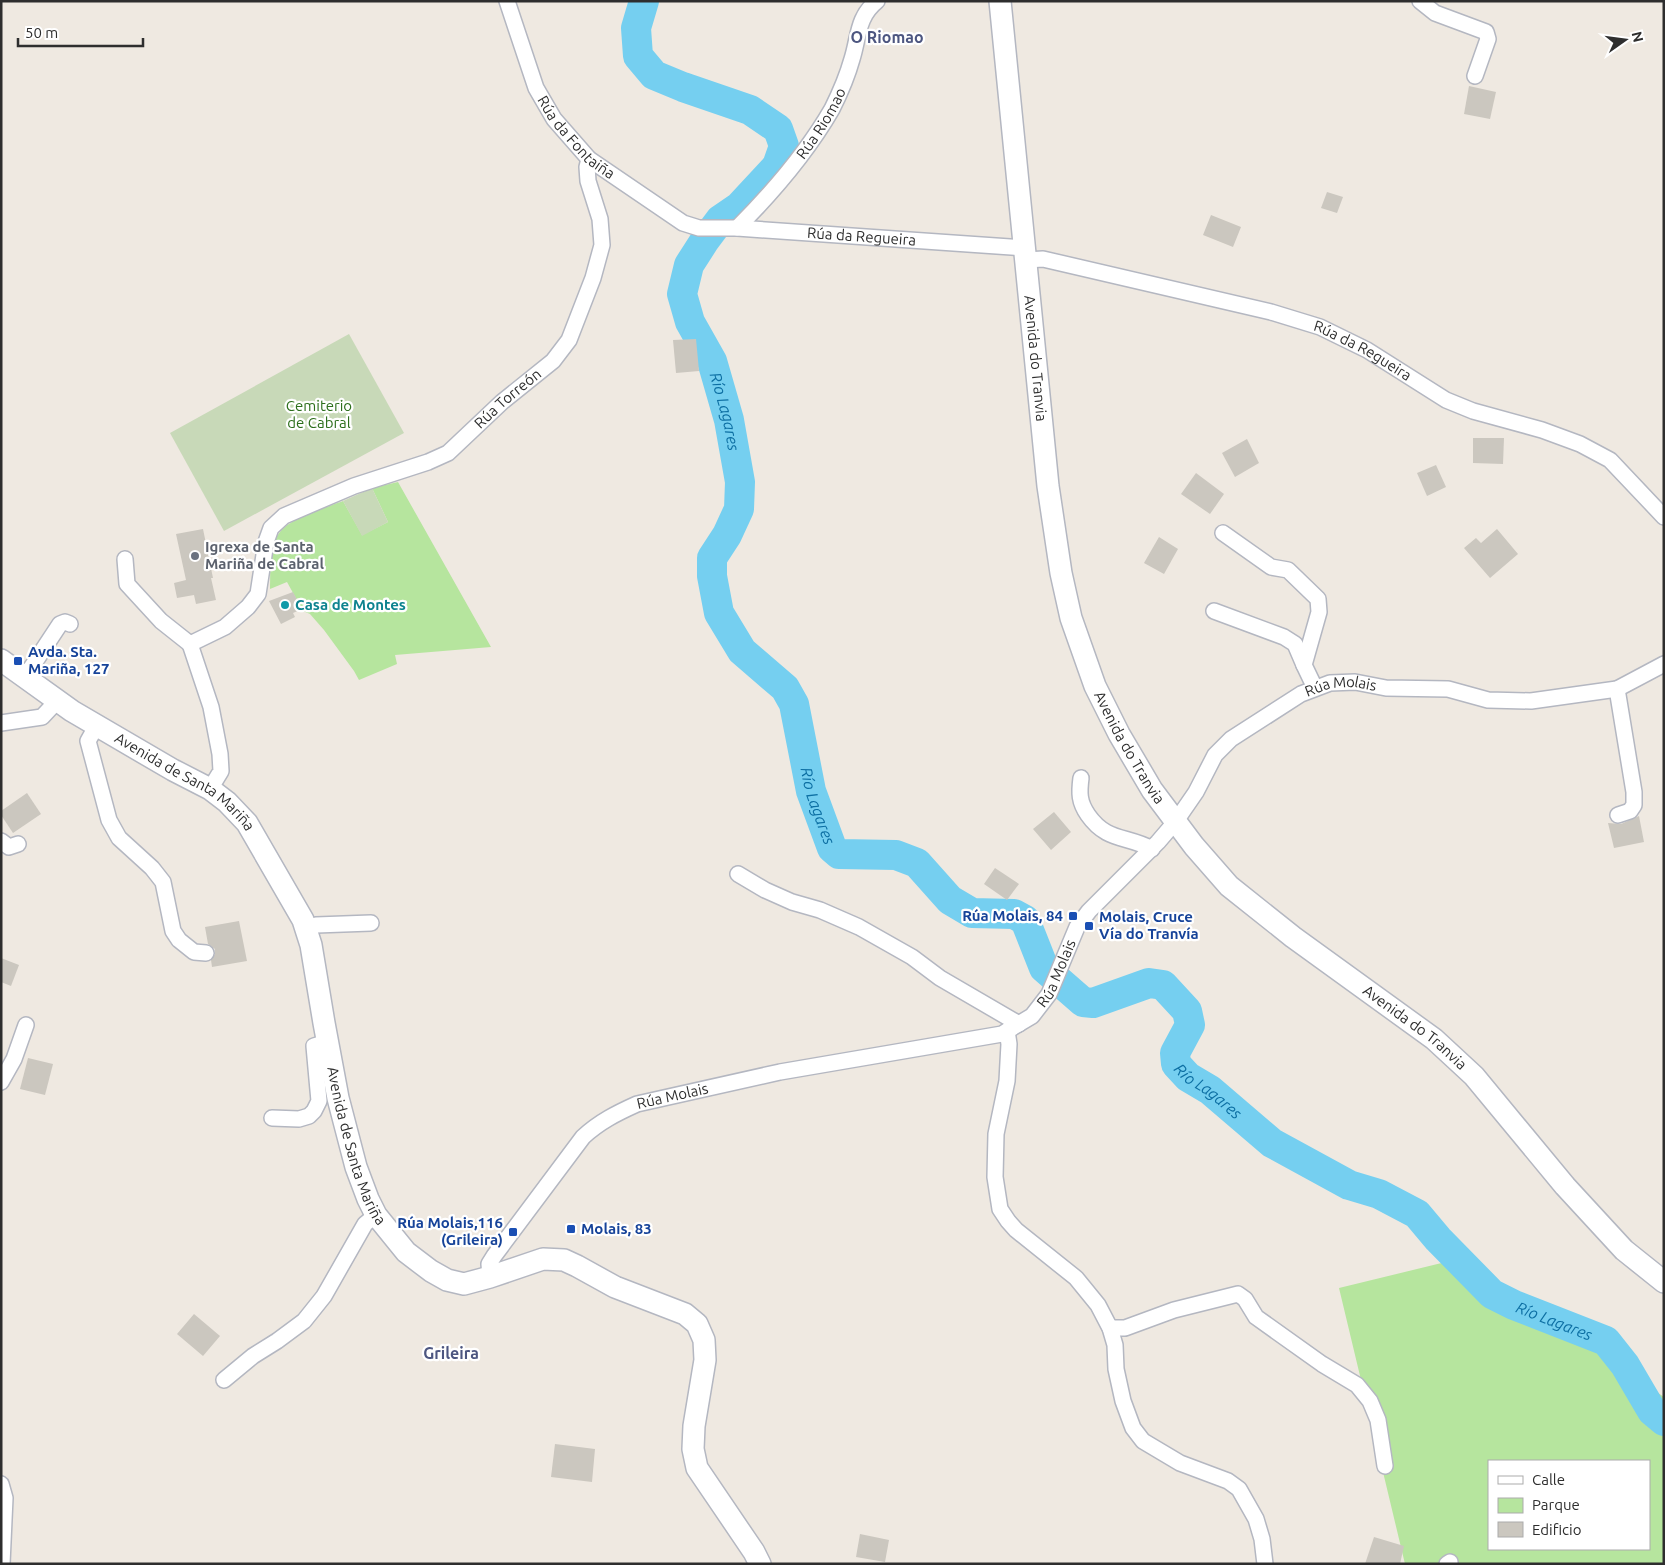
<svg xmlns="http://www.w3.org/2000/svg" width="1665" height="1565" viewBox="0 0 1665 1565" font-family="Ubuntu,sans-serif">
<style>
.green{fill:#b6e59e;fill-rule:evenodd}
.cemetery{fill:#c8d9b8}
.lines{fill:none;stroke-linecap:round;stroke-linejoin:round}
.river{stroke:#75cff0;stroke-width:30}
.building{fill:#cbc7bf}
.street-casing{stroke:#b4b7c1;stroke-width:18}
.secondary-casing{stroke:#b4b7c1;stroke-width:24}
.street{stroke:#fff;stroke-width:15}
.secondary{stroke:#fff;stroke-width:21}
.worship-dot{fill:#6b7280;stroke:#fff;stroke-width:2}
.culture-dot{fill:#0f9aa8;stroke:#fff;stroke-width:2}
.transit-dot{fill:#1a4fb4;stroke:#fff;stroke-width:2}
.labels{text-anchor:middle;stroke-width:4.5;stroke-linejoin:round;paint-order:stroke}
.street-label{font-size:15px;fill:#2e2e2e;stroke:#fff}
.park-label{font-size:15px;fill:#2c6e1b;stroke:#fff}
.worship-label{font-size:15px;font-weight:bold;fill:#5b616d;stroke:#fff;text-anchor:start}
.culture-label{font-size:15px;font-weight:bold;fill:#0d838f;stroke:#fff;text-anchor:start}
.transit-label{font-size:15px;font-weight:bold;fill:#164399;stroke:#fff;text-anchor:start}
.neighbourhood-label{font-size:16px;font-weight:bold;fill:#4d5680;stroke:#fff}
.water-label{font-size:16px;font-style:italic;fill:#0d6fa3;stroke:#fff}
</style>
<rect width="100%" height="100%" fill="#efe9e1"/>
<g class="green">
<path d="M398,482L491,647L395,655L397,664L359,680L354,671L324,630L310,614L303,611L287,582L270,589C271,571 268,546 280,532C289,519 327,507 343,501L362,535L388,522L372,488Z"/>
<path d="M1458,1259L1664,1397V1564H1405L1339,1288ZM1489,1461H1649V1549H1489Z"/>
</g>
<g class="cemetery">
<path d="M349,334L404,433L224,531L170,433Z"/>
<path d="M372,488L388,522L362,536L343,501Z"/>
</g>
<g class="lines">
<path class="river" id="s1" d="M644,1L636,28L638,56L654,75L683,87L750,110L778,129L784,146L777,166L739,207L720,220L705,240L689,265L682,294L690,322L712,361L729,420L740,482L739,509L727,535L712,558V576L719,613L742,651L785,688L794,704L811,791L832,848L839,854L896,855L917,863L950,900L972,913L1014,914L1025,920L1044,968L1083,1002L1093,1003L1149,983L1163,985L1187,1011L1190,1025L1175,1053L1176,1064L1188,1077L1210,1090L1272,1143L1349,1185L1379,1194L1417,1214L1438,1239L1492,1294L1514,1305L1606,1341L1625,1365L1652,1411L1664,1421"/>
</g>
<g class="building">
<path d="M1469,86L1496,92L1490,119L1464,114Z"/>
<path d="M1327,192L1343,197L1337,213L1321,208Z"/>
<path d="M1211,215L1241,227L1233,247L1203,235Z"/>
<path d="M696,339L699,371L676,373L673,340Z"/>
<path d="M1473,438H1504L1503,464L1473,463Z"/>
<path d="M1247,439L1259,463L1235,477L1222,453Z"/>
<path d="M1436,465L1446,487L1427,496L1417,473Z"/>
<path d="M1196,473L1224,494L1210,514L1181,494Z"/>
<path d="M203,529L213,578H211L216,600L196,604L194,595L177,598L174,583L186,580L176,534Z"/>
<path d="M1497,529L1518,554L1490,578L1464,548L1476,538L1481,543Z"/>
<path d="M1159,537L1178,549L1164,574L1144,563Z"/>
<path d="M293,592L302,609L293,613L295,617L281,624L269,601Z"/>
<path d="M27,793L41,814L13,833L1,815V811Z"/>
<path d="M1054,812L1071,832L1051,850L1033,829Z"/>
<path d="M1639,816L1644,842L1614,848L1608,823L1621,824Z"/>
<path d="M995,868L1019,884L1007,900L984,884Z"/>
<path d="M239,921L247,961L212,967L211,960L215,954V949L208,944L205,927Z"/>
<path d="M1,958L19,965L11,986L1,982Z"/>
<path d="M28,1058L53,1064L45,1095L20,1089Z"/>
<path d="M194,1314L220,1336L203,1356L177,1334Z"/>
<path d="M555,1444L595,1449L592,1482L551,1477Z"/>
<path d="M860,1534L889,1540L885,1562L856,1557Z"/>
<path d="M1374,1537L1404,1546L1400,1564H1365Z"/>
</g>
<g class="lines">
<defs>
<g id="street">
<path id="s2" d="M507,1L536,88L554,119L589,159L683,223L699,228H737L1025,248"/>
<path d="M1420,1L1435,13L1486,32L1488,39L1475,76"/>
<path id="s3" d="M737,228C773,192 806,154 832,109C840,93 847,77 852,59C859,37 857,17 877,1"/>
<path id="s4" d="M1026,260L1043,259L1271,312L1320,327L1367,350L1446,400L1473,411L1542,430L1580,444L1610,460L1664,517"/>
<path d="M1223,533L1271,567L1288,570L1318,599L1319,612L1304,665L1315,688"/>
<path d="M125,559L127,584L161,621L190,644"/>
<path d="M1214,611L1284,637L1295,644L1304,665"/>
<path d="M25,677L60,624L65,622L70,624"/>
<path d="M1617,689L1634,792V805L1630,811L1618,815"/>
<path d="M1,723L42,717L58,700"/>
<path d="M97,725L88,741L109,820L119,838L152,868L163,882L173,931L179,940L194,952L206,953"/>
<path d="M1081,778C1079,793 1079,802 1088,815C1107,842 1126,835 1152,849"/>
<path id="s5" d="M210,789L221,771L220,754L211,707L190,644L225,627L248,607L258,594L266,542L271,528L284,516L354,486L428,462L448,453L502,402L553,361L569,340L593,278L602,245L600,219L588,181L587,167L589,159"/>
<path d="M1,841L9,847L18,844"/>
<path d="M738,874L765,890L792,902L820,910L859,927L912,957L940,978L1019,1024"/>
<path d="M306,929L316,925L371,923"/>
<path d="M1007,1031L1009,1044L1007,1081L996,1134L995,1177L1000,1209L1008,1221L1016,1230L1076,1278L1098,1305L1110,1328L1115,1345L1116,1369L1123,1401L1133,1428L1143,1441L1180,1463L1228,1481L1239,1489L1256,1519L1262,1539L1265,1564"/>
<path d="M1,1082L14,1059L26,1025"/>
<path d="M272,1118L299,1119L309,1116L314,1111L319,1101L314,1046L327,1042"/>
<path id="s6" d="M490,1277L489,1264L494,1256L583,1137C599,1122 617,1113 637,1104L780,1072L1002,1034L1032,1016L1049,994L1077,927L1089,911L1158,842L1176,821L1196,792L1215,755L1231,739L1301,694L1330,683L1355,682L1386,688L1448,689L1488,700L1531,701L1617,689L1664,664"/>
<path d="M1110,1328H1125L1174,1310L1238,1294L1245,1299L1256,1317L1322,1364L1357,1385L1370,1401L1378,1420L1385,1466"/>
<path d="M224,1380L253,1356L277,1341L304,1321L324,1296L365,1224L376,1215"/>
<path d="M1,1484L5,1498L2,1564"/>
<path d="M1447,1564L1450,1562"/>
</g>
<g id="secondary">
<path id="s7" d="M1000,1L1048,486L1061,573L1071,618L1095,686L1119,734L1152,790L1194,846L1229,886L1293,937L1434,1039L1474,1076L1565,1186L1624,1250L1664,1282"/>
<path id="s8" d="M1,660L72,711L173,770L210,789L227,802L247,823L303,920L311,945L324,1023L338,1098L356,1167L368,1199L376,1215L406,1252L431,1271L447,1280L464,1284L490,1277L543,1259L564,1260L577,1266L615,1287L685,1314L697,1324L704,1340L705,1360L694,1426L693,1449L697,1468L754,1552L760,1564"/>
</g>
</defs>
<use href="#street" class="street-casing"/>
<use href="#secondary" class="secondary-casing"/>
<use href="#street" class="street"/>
<use href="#secondary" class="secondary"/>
</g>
<circle class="worship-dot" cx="195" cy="556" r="5"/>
<circle class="culture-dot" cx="285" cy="605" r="5"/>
<g class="transit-dot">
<rect x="13" y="656" width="10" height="10" rx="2.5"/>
<rect x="1068" y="911" width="10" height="10" rx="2.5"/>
<rect x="1084" y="921" width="10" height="10" rx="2.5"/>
<rect x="566" y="1224" width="10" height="10" rx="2.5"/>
<rect x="508" y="1227" width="10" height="10" rx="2.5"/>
</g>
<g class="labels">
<g class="street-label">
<text dy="5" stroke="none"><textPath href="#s3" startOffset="135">Rúa Riomao</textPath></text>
<text dy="5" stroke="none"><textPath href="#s2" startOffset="156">Rúa da Fontaiña</textPath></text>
<text dy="5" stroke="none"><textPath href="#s2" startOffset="474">Rúa da Regueira</textPath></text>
<text dy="5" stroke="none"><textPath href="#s4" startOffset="351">Rúa da Regueira</textPath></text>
<text dy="5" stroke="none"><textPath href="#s7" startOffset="359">Avenida do Tranvia</textPath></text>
<text dy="5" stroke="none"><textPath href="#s5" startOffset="580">Rúa Torreón</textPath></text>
<text dy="5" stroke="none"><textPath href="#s6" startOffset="1111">Rúa Molais</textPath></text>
<text dy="5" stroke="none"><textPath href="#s7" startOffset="764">Avenida do Tranvia</textPath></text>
<text dy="5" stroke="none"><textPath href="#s8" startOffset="221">Avenida de Santa Mariña</textPath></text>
<text dy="5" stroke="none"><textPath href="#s6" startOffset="691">Rúa Molais</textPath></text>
<text dy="5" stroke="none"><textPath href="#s7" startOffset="1169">Avenida do Tranvia</textPath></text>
<text dy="5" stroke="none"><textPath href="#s6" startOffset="271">Rúa Molais</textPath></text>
<text dy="5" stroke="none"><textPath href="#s8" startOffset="641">Avenida de Santa Mariña</textPath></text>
</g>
<g class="park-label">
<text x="319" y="411">Cemiterio<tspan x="319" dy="17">de Cabral</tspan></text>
</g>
<g class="worship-label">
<text x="205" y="552">Igrexa de Santa<tspan x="205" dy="17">Mariña de Cabral</tspan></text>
</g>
<g class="culture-label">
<text x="295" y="610">Casa de Montes</text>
</g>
<g class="transit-label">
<text x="28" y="657">Avda. Sta.<tspan x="28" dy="17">Mariña, 127</tspan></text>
<text x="1063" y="921" text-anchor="end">Rúa Molais, 84</text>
<text x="1099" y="922">Molais, Cruce<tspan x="1099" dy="17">Vía do Tranvía</tspan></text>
<text x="503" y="1228" text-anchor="end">Rúa Molais,116<tspan x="503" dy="17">(Grileira)</tspan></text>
<text x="581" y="1234">Molais, 83</text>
</g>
<g class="neighbourhood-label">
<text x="887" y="43">O Riomao</text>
<text x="451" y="1359">Grileira</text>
</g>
<g class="water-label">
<text dy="6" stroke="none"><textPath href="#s1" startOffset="546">Río Lagares</textPath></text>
<text dy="6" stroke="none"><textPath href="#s1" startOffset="981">Río Lagares</textPath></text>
<text dy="6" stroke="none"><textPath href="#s1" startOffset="1566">Río Lagares</textPath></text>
<text dy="6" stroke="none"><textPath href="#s1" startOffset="1988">Río Lagares</textPath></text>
</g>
</g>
<rect width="1665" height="1565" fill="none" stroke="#2e2e2e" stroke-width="5"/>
<rect x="1488" y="1460" width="162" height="90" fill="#ffffff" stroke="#ababab"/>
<rect x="1498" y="1476" width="25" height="8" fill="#ffffff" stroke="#ababab"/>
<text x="1532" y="1485" font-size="15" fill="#2e2e2e">Calle</text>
<rect x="1498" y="1498" width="25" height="15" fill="#b6e59e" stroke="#ababab"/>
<text x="1532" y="1510" font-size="15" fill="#2e2e2e">Parque</text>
<rect x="1498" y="1522" width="25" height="15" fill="#cbc7bf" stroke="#ababab"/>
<text x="1532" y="1535" font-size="15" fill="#2e2e2e">Edificio</text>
<g transform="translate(1625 40) rotate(76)" stroke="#ffffff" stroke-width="4" paint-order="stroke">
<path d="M0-4L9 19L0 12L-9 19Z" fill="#2e2e2e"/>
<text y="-8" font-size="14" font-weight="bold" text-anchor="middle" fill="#2e2e2e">N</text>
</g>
<path d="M18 38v8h125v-8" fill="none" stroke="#2e2e2e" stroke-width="2.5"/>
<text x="25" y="38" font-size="15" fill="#2e2e2e" stroke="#ffffff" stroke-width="4" paint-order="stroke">50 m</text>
</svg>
